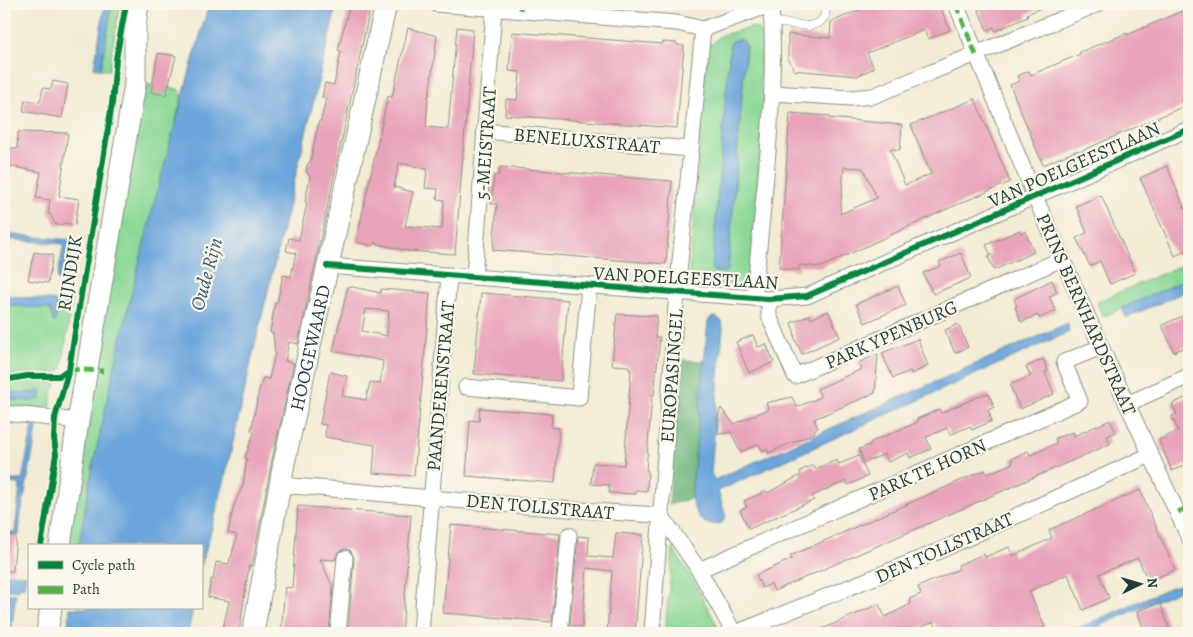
<svg xmlns="http://www.w3.org/2000/svg" width="1193" height="637" viewBox="0 0 1193 637" font-family="Alegreya,serif">
<style>
.green{fill:#8bd896;stroke:#558a65;fill-rule:evenodd}
.forest{fill:#70b87f;stroke:#487a5a}
.water{fill:#6ca6dc;stroke:#467288}
.building{fill:#e8a3b9;fill-rule:evenodd}
.lines{fill:none;stroke-linecap:round;stroke-linejoin:round}
.lane-casing{stroke:#889484;stroke-width:9}
.street-casing{stroke:#889484;stroke-width:17}
.secondary-casing{stroke:#889484;stroke-width:23}
.lane{stroke:#fff;stroke-width:8}
.street{stroke:#fff;stroke-width:15}
.secondary{stroke:#fff;stroke-width:21}
.quiet{stroke:#55b346;stroke-width:5;stroke-dasharray:10 5;stroke-linecap:butt}
.cycleway-casing{stroke:#fbf7ec;stroke-width:9}
.cycleway{stroke:#00873e;stroke-width:6}
.labels{text-anchor:middle;stroke-width:4.5;stroke-linejoin:round;paint-order:stroke}
.street-label{font-size:19px;fill:#1f3d34;stroke:#fbf7ec}
.water-label{font-size:20px;font-style:italic;fill:#365c66;stroke:#fbf7ec}
</style>
<rect width="100%" height="100%" fill="#fbf7ec"/>
<filter id="ink" filterUnits="userSpaceOnUse"><feTurbulence type="fractalNoise" baseFrequency=".02" numOctaves="2"/><feDisplacementMap in="SourceGraphic" scale="10" xChannelSelector="R" yChannelSelector="G"/><feConvolveMatrix kernelMatrix="1 2 1 2 8 2 1 2 1" color-interpolation-filters="sRGB"/></filter>
<filter id="wash" filterUnits="userSpaceOnUse"><feTurbulence type="fractalNoise" baseFrequency=".0096" numOctaves="4" result="noise"/><feDisplacementMap in="SourceGraphic" scale="20" xChannelSelector="R" yChannelSelector="G"/><feGaussianBlur stdDeviation="1.12" result="paint"/><feColorMatrix in="noise" values="0 0 0 0 0 0 0 0 0 0 0 0 0 0 0 0 0 1.4 0 .05"/><feComposite in="paint" operator="in"/></filter>
<g filter="url(#wash)">
<rect width="100%" height="100%" fill="#f2ebd3"/>
<g class="green">
<path d="M112,4H120L109,70L101,69Z"/>
<path d="M753,27L759,30V34L766,35V48L761,52L760,88L765,92L750,276L748,282L744,285L691,282L689,275L708,44H713L719,36ZM732,41L745,42L746,46L728,270L724,272H715L712,267L730,45Z"/>
<path d="M142,84L178,89L182,96L128,308L91,474L79,546H64Z"/>
<path d="M1189,262V278L1103,317L1097,302Z"/>
<path d="M72,299L62,369L55,373H27L4,377V305L46,308L51,311L53,322H55L58,301Z"/>
<path d="M38,378L53,379L57,382L52,393L50,410L4,406V399L32,401L41,390L32,393L4,392V382Z"/>
<path d="M673,549L693,580L721,633H665Z"/>
</g>
<path class="forest" d="M681,360L705,361L691,498L669,505Z"/>
<g class="water">
<path d="M105,4H112L101,69L94,68Z"/>
<path d="M209,4H337L253,353L223,487L201,567V546H79C87,489 100,434 112,378C140,252 173,128 209,4Z"/>
<path d="M736,40H742L746,46L728,270L724,272H714L712,267L730,45L732,41Z"/>
<path d="M4,234L72,240L67,270L63,281H58L57,278L64,244L4,239Z"/>
<path d="M1189,278V290L1126,318L1122,308Z"/>
<path d="M4,295L58,301L55,322H53L51,311L49,309L4,305Z"/>
<path d="M711,317H716L722,321L723,328L711,473L714,480L1068,323L1069,332L718,491L726,517L722,523C702,529 696,516 691,498L708,322Z"/>
<path d="M41,390V399L32,401L4,399V392L32,393Z"/>
<path d="M34,425L37,426V430L20,519L19,535L4,534V532H15L20,487L19,484L4,483V480H22L32,430Z"/>
<path d="M4,573L26,575L24,586L20,587L18,590H4Z"/>
<path d="M1180,585V590L1084,633H1067L1171,587Z"/>
<path d="M6,594H16L11,633H6Z"/>
<path d="M70,608H193L188,633H67Z"/>
</g>
<g id="blocks">
<g class="building">
<path d="M350,4H371L298,344L289,342L285,361L294,363L272,460L252,566H249L239,633H222L229,601L208,597L211,579L213,580L216,562L229,564L230,558H231L237,535L228,533L234,505L243,485L247,459L245,458L254,432L251,431L259,390L263,378L269,379L275,354L273,333H270L275,303H277L283,275L291,277L296,253L286,251L289,238L299,240L307,203L305,202L310,177L306,171L308,163H310L319,121H321L326,98H322L325,83L334,85L341,51L338,50Z"/>
<path d="M874,4H939L950,30L928,39L924,30L867,53L874,68L857,76L793,70V67L788,60V34L830,38L831,22Z"/>
<path d="M976,4H1051L1027,14L1028,17L995,31L994,27L987,30Z"/>
<path d="M1189,8V104L1079,152L1078,150L1043,165L1010,85L1019,81L1017,76L1029,71L1031,75L1080,54V52L1127,33V35Z"/>
<path d="M457,27L473,29L455,254L408,251L374,243V246L356,242L388,96L392,97L408,28L437,36L429,96H428L426,127L448,129ZM399,163L427,169L425,188L438,189L437,199L444,200L442,229L405,226L413,192L394,187Z"/>
<path d="M512,32L662,44L663,42L677,43V45L684,46L677,128L505,115L506,99L517,100L519,84L520,72L509,71Z"/>
<path d="M158,53L176,56L166,95L151,92Z"/>
<path d="M53,81L68,84L62,118L23,111L25,100L40,102L43,88L51,89Z"/>
<path d="M975,99L1010,182L947,209L821,267L799,265V270L779,268L790,113L830,116L829,118L902,125L900,150L890,149L905,185L931,174L911,125ZM844,167L863,168L877,198L840,214Z"/>
<path d="M18,132L68,133L59,196L79,199L75,225L64,223L61,226L55,224L51,215L48,214L50,200L36,198L41,172L4,165L6,147L17,149Z"/>
<path d="M1167,166L1189,219V249L1175,256L1140,178Z"/>
<path d="M500,167L672,181L666,264L493,250L497,204H491L494,175H499Z"/>
<path d="M1101,195L1135,273L1110,284L1100,261L1090,266L1076,238L1087,233L1076,206Z"/>
<path d="M1020,230L1021,233L1025,231L1034,252L994,270L988,257L991,255L986,245Z"/>
<path d="M34,252L53,255L48,283L28,280Z"/>
<path d="M961,253L971,278L933,294L923,273L941,266L939,262Z"/>
<path d="M1052,280L1057,292L1049,297L1056,311L1039,318L1038,315L1021,322L1015,307L1017,306L1014,299Z"/>
<path d="M348,286L381,293V289L430,293L414,476L373,473L375,445L325,437L326,425L320,424L330,372L347,376L342,396L366,400L370,382L380,384L383,361L333,351ZM366,309L389,311L387,336L362,331Z"/>
<path d="M898,286L906,305L865,323L856,304Z"/>
<path d="M481,293L568,300L561,381L474,374Z"/>
<path d="M828,311L840,337L802,354L795,339L794,331L791,323L810,315L811,319Z"/>
<path d="M1189,313V345L1174,352L1162,325Z"/>
<path d="M617,314L657,316L655,337H660L654,395H652L646,470H648L647,491L636,490V494L609,493V485L591,484L593,463L624,465L631,370H629V366L612,365Z"/>
<path d="M958,324L968,347L955,353L945,330Z"/>
<path d="M753,335L758,347L766,344L774,362L749,373L736,342Z"/>
<path d="M918,339L928,366L911,374L910,371L893,378L882,353Z"/>
<path d="M878,354L875,393L814,419L818,428L814,430L815,433L768,453L767,449L762,451L759,444L740,452L731,432L719,434L717,419L721,408L734,424L769,409L766,403L792,397L797,407L821,397L817,389L862,369L858,363Z"/>
<path d="M1043,359L1048,371L1045,372L1054,394L1020,409L1010,385L1031,376L1026,367Z"/>
<path d="M984,394H989L994,407L988,410L992,421L972,430L970,426L950,435L947,428L926,437L931,449L910,458L908,453L888,462L884,454L864,463L859,449L872,444L871,442L918,422L917,419L940,409L941,413Z"/>
<path d="M1189,396V463L1172,471L1159,440L1178,431L1172,416L1177,414L1172,404Z"/>
<path d="M480,408L552,414L551,427L559,428L555,483L466,476L470,420L479,421Z"/>
<path d="M1110,420L1116,432L1107,436L1110,444L774,591L771,584L762,588L756,575L792,559L790,556L980,472L985,470L987,474L1013,463L1011,459L1028,451L1030,455L1044,449L1057,443L1055,439L1056,438L1073,432L1074,436Z"/>
<path d="M859,456L868,476L848,485L846,481L812,496L814,500L749,529L740,510L747,507L744,501L766,491L767,493L801,475L800,471L813,465L815,469L837,460L839,464Z"/>
<path d="M1140,490L1175,570L1148,581L1138,558L1099,574L1109,598L1083,610L1068,574L1029,591L1045,627L1031,633H939L934,622L905,633H813L879,604L885,617L911,604L909,599L921,594L918,587L959,569L958,565L984,554L985,557L1009,547L1013,556L1052,538L1049,530Z"/>
<path d="M298,506L411,515L402,633H348L354,559L351,551L345,549L338,552L335,560L320,559L333,587L329,632L281,633L285,587L292,588Z"/>
<path d="M451,525L560,534L552,622L443,613Z"/>
<path d="M616,533L643,535L635,633H607L612,571L587,568L582,627L570,625L578,536L589,537L588,556L613,558Z"/>
<path d="M4,535L16,536L13,571H4Z"/>
<path d="M1160,603L1171,633H1145L1137,611Z"/>
</g>
</g>
</g>
<g filter="url(#ink)">
<use href="#blocks" fill-opacity="0" stroke="#889484" stroke-width="1"/>
<g class="lines">
<defs>
<path id="lane" d="M773,22L809,26L819,23L825,16V4"/>
<g id="street">
<path d="M436,4L677,23L703,29L770,5"/>
<path d="M956,4L1035,197L1101,347L1189,538"/>
<path d="M773,93L851,98L873,96L1098,4"/>
<path d="M484,131L690,149"/>
<path d="M327,266L754,298L769,299L807,296L1189,129"/>
<path d="M474,277L494,9"/>
<path d="M754,298C763,200 777,102 771,4"/>
<path d="M769,299V316L795,376L1062,259"/>
<path d="M466,387L579,398L589,286"/>
<path d="M1127,404L1189,376"/>
<path d="M4,413L79,421"/>
<path d="M281,485C407,495 534,509 661,515L699,570L734,633"/>
<path d="M699,570L1080,401L1064,362L1101,347"/>
<path d="M338,633L345,558"/>
<path d="M421,633L449,275"/>
<path d="M560,633L569,535"/>
<path d="M652,633L677,292L703,29"/>
<path d="M736,633L939,551L1150,455"/>
</g>
<g id="secondary">
<path d="M60,546L76,434L135,84V26L138,4"/>
<path d="M47,633L51,608"/>
<path id="s1" d="M253,633L284,463L386,4"/>
</g>
</defs>
<use href="#lane" class="lane-casing"/>
<use href="#street" class="street-casing"/>
<use href="#secondary" class="secondary-casing"/>
<use href="#lane" class="lane"/>
<use href="#street" class="street"/>
<use href="#secondary" class="secondary"/>
<g class="quiet">
<path d="M956,4L976,55"/>
<path d="M770,5L771,4"/>
<path d="M520,10L521,4"/>
<path d="M69,369L103,371"/>
<path d="M1178,512L1189,507"/>
</g>
<defs>
<g id="cycleway">
<path d="M327,266L754,298L769,299L807,296L1189,129"/>
<path d="M4,380L27,376H59L69,369"/>
<path d="M41,546L56,454L54,438L55,418L69,369L112,104L116,59L126,4"/>
</g>
</defs>
<use href="#cycleway" class="cycleway-casing"/>
<use href="#cycleway" class="cycleway"/>
</g>
</g>
<g class="labels">
<g class="street-label">
<text transform="translate(587 140) rotate(5)" y="7">BENELUXSTRAAT</text>
<text transform="translate(485 143) rotate(-86)" y="7">5-MEISTRAAT</text>
<text transform="translate(1074 164) rotate(-24)" y="7">VAN POELGEESTLAAN</text>
<text transform="translate(69 273) rotate(-81)" y="7">RIJNDIJK</text>
<text transform="translate(686 277) rotate(3)" y="7">VAN POELGEESTLAAN</text>
<text transform="translate(1087 314) rotate(66)" y="7">PRINS BERNHARDSTRAAT</text>
<text transform="translate(891 334) rotate(-24)" y="7">PARK YPENBURG</text>
<text dy="7" stroke="none"><textPath href="#s1" startOffset="291">HOOGEWAARD</textPath></text>
<text transform="translate(671 376) rotate(-86)" y="7">EUROPASINGEL</text>
<text transform="translate(440 386) rotate(-85)" y="7">PAANDERENSTRAAT</text>
<text transform="translate(927 469) rotate(-24)" y="7">PARK TE HORN</text>
<text transform="translate(540 506) rotate(5)" y="7">DEN TOLLSTRAAT</text>
<text transform="translate(944 547) rotate(-24)" y="7">DEN TOLLSTRAAT</text>
</g>
<g class="water-label">
<text transform="translate(206 274) rotate(-75)" y="7">Oude Rijn</text>
</g>
</g>
<rect width="1193" height="637" fill="none" stroke="#fbf7ec" stroke-width="20"/>
<rect x="28" y="544" width="175" height="65" fill="#fbf7ec" stroke="#a3ada2"/>
<rect x="38" y="561" width="25" height="8" fill="#00873e" stroke="#a3ada2"/>
<text x="72" y="570" font-size="15" fill="#1f3d34">Cycle path</text>
<rect x="38" y="586" width="25" height="8" fill="#55b346" stroke="#a3ada2"/>
<text x="72" y="594" font-size="15" fill="#1f3d34">Path</text>
<g transform="translate(1140 584) rotate(85)" stroke="#fbf7ec" stroke-width="4" paint-order="stroke">
<path d="M0-4L9 19L0 12L-9 19Z" fill="#1f3d34"/>
<text y="-8" font-size="14" font-weight="bold" text-anchor="middle" fill="#1f3d34">N</text>
</g>
</svg>
